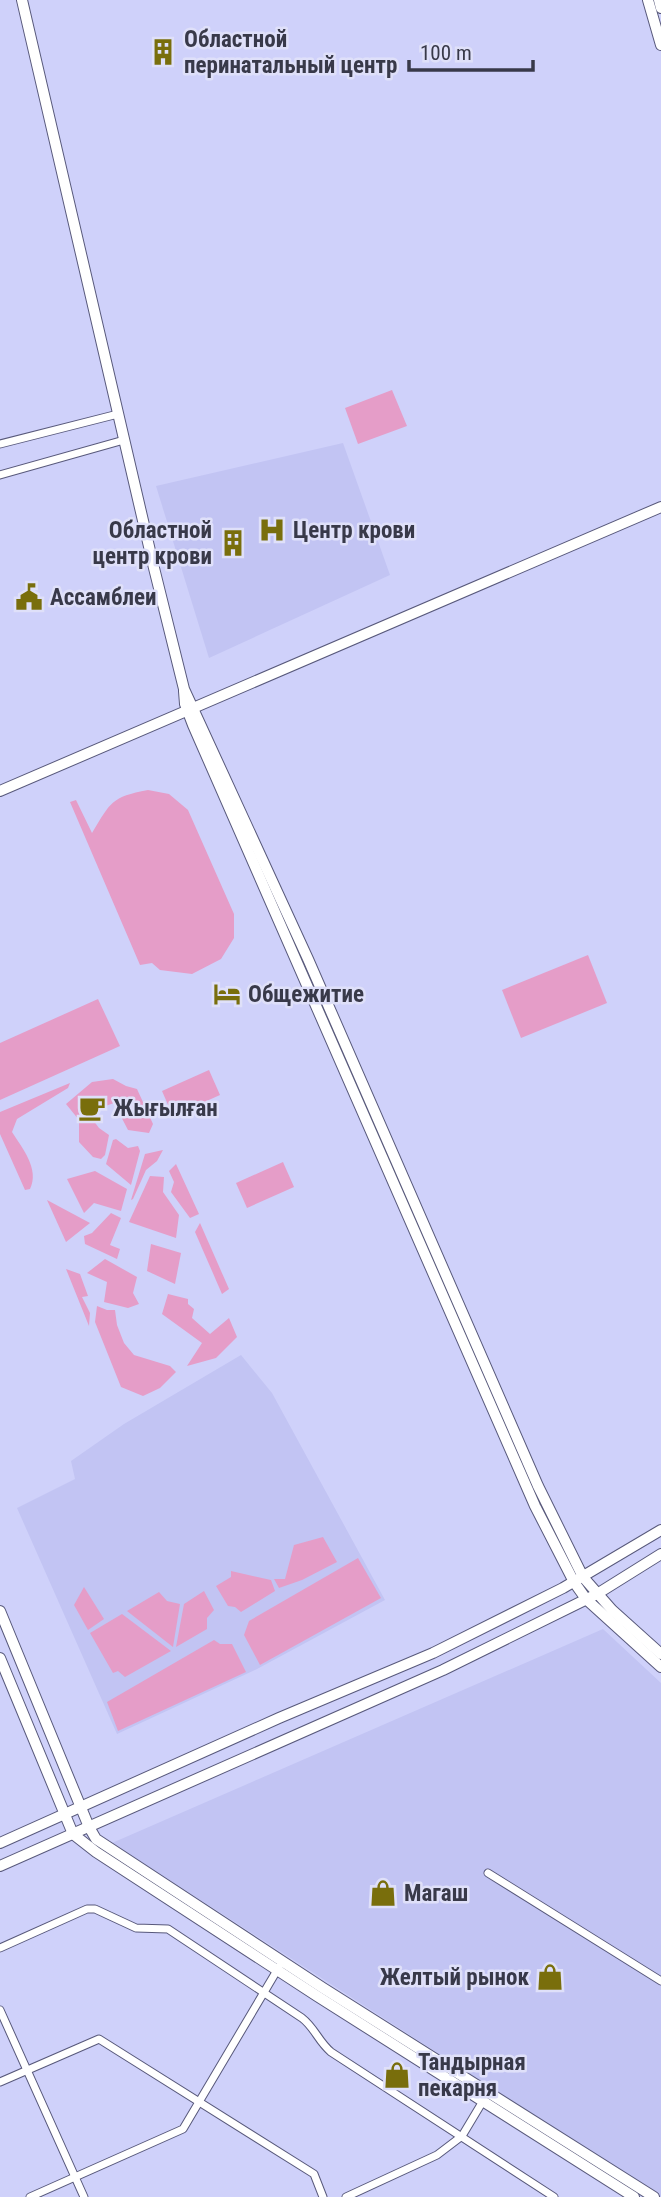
<svg xmlns="http://www.w3.org/2000/svg" width="661" height="2197" viewBox="0 0 661 2197" font-family="'Roboto Condensed',sans-serif">
<style>
.built{fill:#c2c4f3}
.green{fill:#e59dc8}
.lines{fill:none;stroke-linecap:round;stroke-linejoin:round}
.street-casing{stroke:#58597b;stroke-width:9}
.secondary-casing{stroke:#58597b;stroke-width:12}
.street{stroke:#fff;stroke-width:7}
.secondary{stroke:#fff;stroke-width:10}
.labels{text-anchor:middle;stroke-width:5;stroke-linejoin:round;paint-order:stroke}
.poi-label{font-size:23px;font-weight:bold;fill:#383949;stroke:#dfe0f9;text-anchor:start}
</style>
<rect width="100%" height="100%" fill="#cfd1fa"/>
<g class="built">
<path d="M343,443L390,575L209,658L156,486Z"/>
<path d="M241,1355L272,1393L385,1600L257,1669L117,1734L17,1508L75,1479L71,1461L124,1424Z"/>
<path d="M603,1629L661,1683V2197L112,1843Z"/>
</g>
<g class="green">
<path d="M392,390L407,426L358,444L345,408Z"/>
<path d="M148,790L169,794L188,810L234,914V938L221,959L192,974L160,970L152,963L140,965L70,802L76,800L92,833C111,802 111,797 148,790Z"/>
<path d="M588,955L607,1003L521,1038L502,990Z"/>
<path d="M98,999L120,1046L0,1100V1043Z"/>
<path d="M209,1070L220,1095L173,1116L162,1091Z"/>
<path d="M113,1079L126,1086L137,1089L153,1124L149,1133L128,1130L114,1103L94,1110L93,1120L99,1128L109,1135L105,1155L101,1159L93,1157L79,1142V1120L66,1104L92,1082Z"/>
<path d="M70,1083L68,1088L17,1119L12,1132C22,1148 40,1169 30,1189L25,1190L0,1134V1112Z"/>
<path d="M116,1139L128,1148L138,1146L140,1151L131,1185L106,1164L113,1140Z"/>
<path d="M163,1150L157,1161L146,1170L133,1199L131,1200L145,1154Z"/>
<path d="M283,1162L294,1187L247,1208L236,1183Z"/>
<path d="M176,1164L199,1214L190,1218L171,1192L174,1182L169,1171Z"/>
<path d="M95,1171L127,1189L121,1211L94,1203L84,1213L67,1179Z"/>
<path d="M150,1176L164,1177L163,1192L179,1215L176,1238L129,1222Z"/>
<path d="M47,1200L90,1223L66,1242Z"/>
<path d="M111,1213L121,1218L110,1245L120,1249L117,1259L85,1244L84,1236L92,1233Z"/>
<path d="M200,1223L229,1289L222,1294L195,1232Z"/>
<path d="M151,1244L181,1253L175,1284L147,1271Z"/>
<path d="M105,1259L137,1277L133,1293L139,1304L128,1308L104,1302L107,1282L87,1273Z"/>
<path d="M66,1269L80,1274L88,1296L82,1297L90,1313L89,1326Z"/>
<path d="M168,1294L188,1299V1304L194,1309L192,1318L210,1334L229,1318L237,1337L216,1358L187,1366L202,1343L162,1314Z"/>
<path d="M97,1306L107,1310H115L117,1325L124,1343L134,1355L170,1366L176,1372L160,1388L143,1396L121,1387L95,1322Z"/>
<path d="M323,1537L337,1562L302,1580L279,1588L274,1579H285L294,1545Z"/>
<path d="M358,1558L381,1598L260,1665L244,1635L249,1621Z"/>
<path d="M231,1571L271,1580L275,1591L241,1612L235,1607L228,1606L216,1586L231,1577Z"/>
<path d="M84,1587L104,1619L88,1630L74,1605Z"/>
<path d="M204,1591L214,1610L207,1618V1629L176,1647L184,1604Z"/>
<path d="M159,1592L167,1601L180,1604L173,1647L127,1611Z"/>
<path d="M122,1614L171,1651L125,1677L118,1671L113,1673L90,1633Z"/>
<path d="M214,1640L220,1644H232L246,1672L118,1731L107,1702Z"/>
</g>
<g class="lines">
<defs>
<g id="street">
<path d="M0,444L118,414"/>
<path d="M0,475L124,440"/>
<path d="M488,1873L661,1981"/>
<path d="M0,1948L87,1909H95L136,1928L168,1929L302,2018C315,2028 318,2041 331,2052L554,2197"/>
<path d="M0,2010L84,2197"/>
<path d="M0,2082L99,2039L314,2174L323,2197"/>
<path d="M30,2197L183,2129L279,1967"/>
<path d="M346,2197L437,2155L462,2136L483,2101"/>
</g>
<g id="secondary">
<path d="M22,0L154,568L184,689L308,959L538,1486L583,1577L612,1610L661,1654"/>
<path d="M648,0L661,45"/>
<path d="M659,0L661,8"/>
<path d="M184,691L185,704L193,725L535,1506L574,1582L586,1599L661,1667"/>
<path d="M0,791L661,507"/>
<path d="M0,1611L89,1827L96,1839L323,1988L654,2197"/>
<path d="M0,1658L73,1834L96,1852L317,1996L634,2197"/>
<path d="M0,1843L279,1718L433,1653L563,1588L661,1530"/>
<path d="M0,1866L443,1670L597,1594L661,1554"/>
</g>
</defs>
<use href="#street" class="street-casing"/>
<use href="#secondary" class="secondary-casing"/>
<use href="#street" class="street"/>
<use href="#secondary" class="secondary"/>
</g>
<defs>
<symbol id="building-bare" viewBox="-9 -9 18 18"><path d="M-4-6H4V6H1V3H-1V6H-4ZM-2.5-4.3h1.7v1.8h-1.7ZM.8-4.3h1.7v1.8H.8ZM-2.5-1h1.7V.8h-1.7ZM.8-1h1.7V.8H.8Z" fill="#796e0c" stroke="#dfe0f9" stroke-width="2.5" paint-order="stroke"/></symbol>
<symbol id="hospital-bare" viewBox="-9 -9 18 18"><path d="M-5-5h3v3.5h4V-5h3V5h-3V1.5h-4V5h-3Z" fill="#796e0c" stroke="#dfe0f9" stroke-width="2.5" paint-order="stroke"/></symbol>
<symbol id="civic-bare" viewBox="-9 -9 18 18"><path d="M-.6-6.5H3V-4.5H.6V-3L4-1V1h2V6H-6V1h2V-1L-.6-3ZM-1.2 2.5V6h2.4V2.5Z" fill="#796e0c" stroke="#dfe0f9" stroke-width="2.5" paint-order="stroke"/></symbol>
<symbol id="hotel-bare" viewBox="-9 -9 18 18"><path d="M-6-4.5h1.5V1H6V5H4.5V3h-9V5H-6ZM-4 0a1.8 1.8 0 1 1 3.6 0ZM.5 0V-2.5h3Q6-2.5 6 0Z" fill="#796e0c" stroke="#dfe0f9" stroke-width="2.5" paint-order="stroke"/></symbol>
<symbol id="cafe-bare" viewBox="-9 -9 18 18"><path d="M-5.5-4.5H6V0H3Q3 3.5 0 3.5H-2.5Q-5.5 3.5-5.5 0ZM3-3.2v2h1.7v-2ZM-6 4.5H4V6H-6Z" fill="#796e0c" stroke="#dfe0f9" stroke-width="2.5" paint-order="stroke"/></symbol>
<symbol id="shop-bare" viewBox="-9 -9 18 18"><path d="M-5-2.5h2.3a2.7 3.5 0 0 1 5.4 0H5L5.5 6h-11ZM-1.5-2.5h3a1.5 2.3 0 0 0-3 0Z" fill="#796e0c" stroke="#dfe0f9" stroke-width="2.5" paint-order="stroke"/></symbol>
</defs>
<g fill-rule="evenodd">
<use href="#building-bare" x="144" y="33" width="38" height="38"/>
<use href="#hospital-bare" x="253" y="511" width="38" height="38"/>
<use href="#building-bare" x="214" y="524" width="38" height="38"/>
<use href="#civic-bare" x="10" y="578" width="38" height="38"/>
<use href="#hotel-bare" x="208" y="975" width="38" height="38"/>
<use href="#cafe-bare" x="73" y="1089" width="38" height="38"/>
<use href="#shop-bare" x="364" y="1874" width="38" height="38"/>
<use href="#shop-bare" x="531" y="1958" width="38" height="38"/>
<use href="#shop-bare" x="378" y="2056" width="38" height="38"/>
</g>
<g class="labels">
<g class="poi-label">
<text x="184" y="47">Областной<tspan x="184" dy="26">перинатальный центр</tspan></text>
<text x="212" y="538" text-anchor="end">Областной<tspan x="212" dy="26">центр крови</tspan></text>
<text x="293" y="538">Центр крови</text>
<text x="50" y="605">Ассамблеи</text>
<text x="248" y="1002">Общежитие</text>
<text x="113" y="1116">Жығылған</text>
<text x="404" y="1901">Магаш</text>
<text x="529" y="1985" text-anchor="end">Желтый рынок</text>
<text x="418" y="2070">Тандырная<tspan x="418" dy="26">пекарня</tspan></text>
</g>
</g>
<path d="M409 60v10h124v-10" fill="none" stroke="#383949" stroke-width="3.5"/>
<text x="420" y="60" font-size="21" fill="#383949" stroke="#dfe0f9" stroke-width="5" paint-order="stroke">100 m</text>
</svg>
